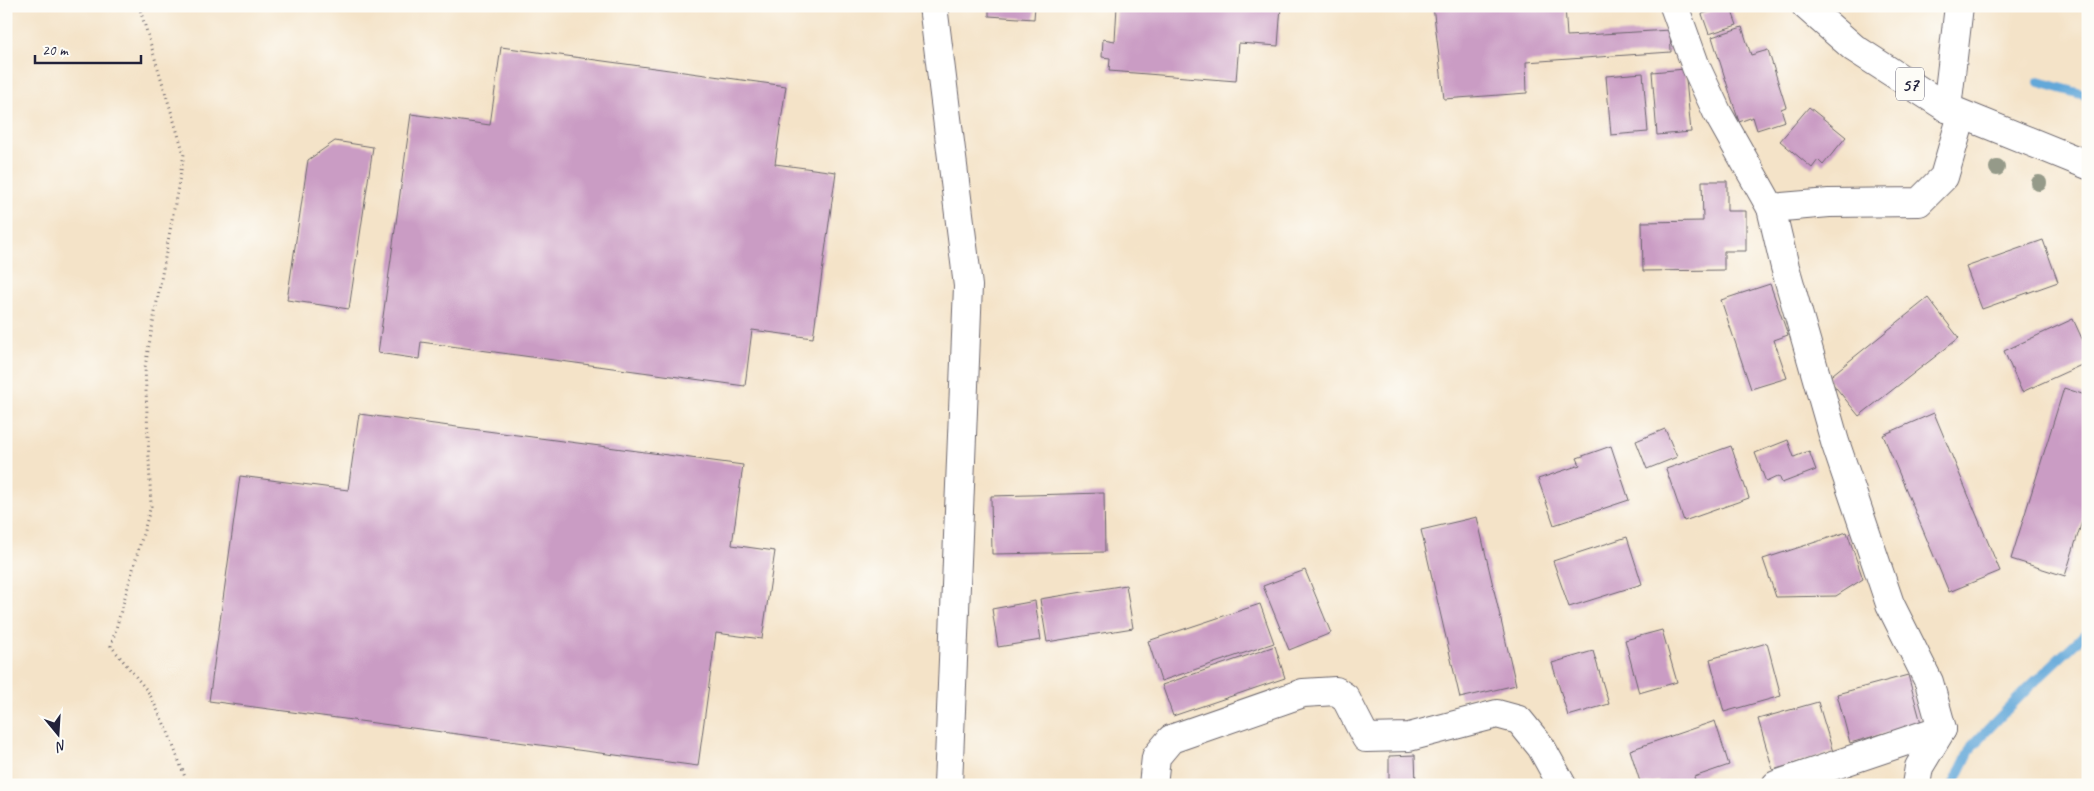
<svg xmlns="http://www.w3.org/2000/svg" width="2094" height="791" viewBox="0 0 2094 791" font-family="Caveat,sans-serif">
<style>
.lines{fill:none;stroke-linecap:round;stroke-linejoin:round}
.stream{stroke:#64a8d9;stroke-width:10}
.building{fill:#ca9cc4}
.minor-casing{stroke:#6c666c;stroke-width:30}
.major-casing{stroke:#6c666c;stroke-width:30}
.path{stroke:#6c666c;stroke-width:3;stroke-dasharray:1 4;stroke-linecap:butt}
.minor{stroke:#fff;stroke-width:28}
.major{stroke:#fff;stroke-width:28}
.tree{fill:#959a89}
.labels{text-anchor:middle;stroke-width:4.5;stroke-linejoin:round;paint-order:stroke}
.shield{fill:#fdfcf7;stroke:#646373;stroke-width:1}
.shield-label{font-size:19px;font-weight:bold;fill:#22223b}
</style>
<rect width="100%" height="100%" fill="#fdfcf7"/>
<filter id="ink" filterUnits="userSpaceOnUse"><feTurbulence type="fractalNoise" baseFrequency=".02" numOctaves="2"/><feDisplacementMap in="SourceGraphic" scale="10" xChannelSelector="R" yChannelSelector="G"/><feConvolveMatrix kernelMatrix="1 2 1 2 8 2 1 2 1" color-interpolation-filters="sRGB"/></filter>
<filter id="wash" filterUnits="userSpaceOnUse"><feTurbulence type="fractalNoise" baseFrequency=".0096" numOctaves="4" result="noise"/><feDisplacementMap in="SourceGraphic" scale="20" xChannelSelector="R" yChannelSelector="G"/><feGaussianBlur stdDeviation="1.12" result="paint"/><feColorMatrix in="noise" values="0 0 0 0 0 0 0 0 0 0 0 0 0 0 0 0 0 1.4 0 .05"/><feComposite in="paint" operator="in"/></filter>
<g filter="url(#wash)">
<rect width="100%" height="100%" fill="#f4e3c8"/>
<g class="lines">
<g class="stream">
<path d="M2039,82L2088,96"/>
<path d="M1953,785L1972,746L2028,688L2088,631"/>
</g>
</g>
<g id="blocks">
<g class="building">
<path d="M989,6H1035L1034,19L989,16Z"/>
<path d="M1117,6H1281L1278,46L1239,43L1236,81L1109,71L1110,58L1102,57L1103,39L1115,41Z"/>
<path d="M1433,6H1565L1567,36L1670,30L1671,52L1526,62L1527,93L1444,99Z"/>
<path d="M1727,6H1730L1737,25L1709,34L1702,14Z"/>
<path d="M1742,27L1751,55L1768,50L1786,107L1781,109L1785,121L1757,130L1753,117L1739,122L1712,37Z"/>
<path d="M501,47L786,86L775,164L836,172L813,338L752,330L745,386L421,342L419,359L378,353L411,114L490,125Z"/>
<path d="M1685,69L1691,132L1657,135L1652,72Z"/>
<path d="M1643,73L1648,132L1611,135L1606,76Z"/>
<path d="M1809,107L1846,137L1823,165L1818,160L1812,168L1780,141Z"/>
<path d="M335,141L373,147L349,309L287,300L308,160Z"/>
<path d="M1702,181H1727V211H1746V251H1724V270L1643,271L1642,222L1703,221Z"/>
<path d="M2043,240L2058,282L1982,309L1966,267Z"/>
<path d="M1770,284L1788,335L1774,340L1787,378L1751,389L1721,300Z"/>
<path d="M1928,298L1959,338L1859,416L1828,378Z"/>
<path d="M2073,319L2084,343L2088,341V362L2022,392L2004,351Z"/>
<path d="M2064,388L2088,396V502L2065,576L2011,559Z"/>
<path d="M1934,413L2000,571L1949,592L1883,435Z"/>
<path d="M359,414L743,465L732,545L775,551L762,639L716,633L698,766L209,701L240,476L348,490Z"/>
<path d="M1665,429L1677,457L1647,469L1636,441Z"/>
<path d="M1788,440L1794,457L1809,451L1816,470L1782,483L1779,476L1766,482L1755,453Z"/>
<path d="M1611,446L1629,500L1554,525L1538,479L1580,465L1577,458Z"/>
<path d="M1731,446L1749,498L1684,521L1666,469Z"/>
<path d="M1104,493L1105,552L992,554L991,496Z"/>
<path d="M1477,517L1516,685L1460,698L1421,530Z"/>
<path d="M1847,532L1863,579L1836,596L1776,597L1763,559Z"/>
<path d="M1627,537L1642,584L1569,607L1553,561Z"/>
<path d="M1305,570L1331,633L1289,650L1263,586Z"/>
<path d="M1126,585L1133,628L1047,642L1040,599Z"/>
<path d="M1035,601L1041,640L998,647L992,609Z"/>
<path d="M1260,604L1274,643L1161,681L1148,641Z"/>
<path d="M1662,630L1677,682L1639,693L1625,640Z"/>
<path d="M1767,643L1781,696L1724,712L1710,659Z"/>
<path d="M1275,646L1285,678L1173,716L1162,685Z"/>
<path d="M1593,651L1609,704L1568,716L1552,663Z"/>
<path d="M1908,675L1921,723L1850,743L1837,694Z"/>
<path d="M1818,702L1833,752L1773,770L1758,719Z"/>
<path d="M1715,721L1729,765L1694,777L1697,785H1659L1658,781L1641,785L1630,750Z"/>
<path d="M1415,755L1416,785H1389V756Z"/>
</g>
</g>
</g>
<g filter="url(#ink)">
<use href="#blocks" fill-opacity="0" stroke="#6c666c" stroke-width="1"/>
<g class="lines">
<defs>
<g id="minor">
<path d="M933,6L968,286L948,785"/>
<path d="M1674,6L1696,67L1717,112L1771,208L1785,267L1835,442L1890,604L1929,682L1942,729L1919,767L1916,785"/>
<path d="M1947,108L1959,6"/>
<path d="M1771,208L1829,203L1919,202L1944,177L1962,115"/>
<path d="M1153,785L1156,757L1171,739L1303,693L1336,691L1345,697L1366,738L1409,737L1497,714L1519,720L1541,747L1562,785"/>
<path d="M1776,785L1942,729"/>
</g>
<path id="major" d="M1806,6L1854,48L1947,108L2088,165"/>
</defs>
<use href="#minor" class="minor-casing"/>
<use href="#major" class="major-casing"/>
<path class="path" d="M139,6L184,154L145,367L151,506L111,646L149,693L168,732L188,785"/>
<use href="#minor" class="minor"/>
<use href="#major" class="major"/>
</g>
<g class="tree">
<circle cx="1997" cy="168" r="8"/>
<circle cx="2039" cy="183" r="8"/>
</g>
</g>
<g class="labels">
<rect class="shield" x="1896" y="67.5" width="28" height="33" rx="4"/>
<g class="shield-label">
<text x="1910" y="91">57</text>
</g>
</g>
<rect width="2094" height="791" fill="none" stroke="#fdfcf7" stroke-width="25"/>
<g transform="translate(58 734) rotate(162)" stroke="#fdfcf7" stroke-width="4" paint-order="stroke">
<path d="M0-4L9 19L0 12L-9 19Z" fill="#22223b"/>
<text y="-8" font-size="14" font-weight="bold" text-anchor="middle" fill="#22223b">N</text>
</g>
<path d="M35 55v8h106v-8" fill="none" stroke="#22223b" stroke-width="2.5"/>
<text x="42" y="55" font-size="15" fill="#22223b" stroke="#fdfcf7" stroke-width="4" paint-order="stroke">20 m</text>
</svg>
